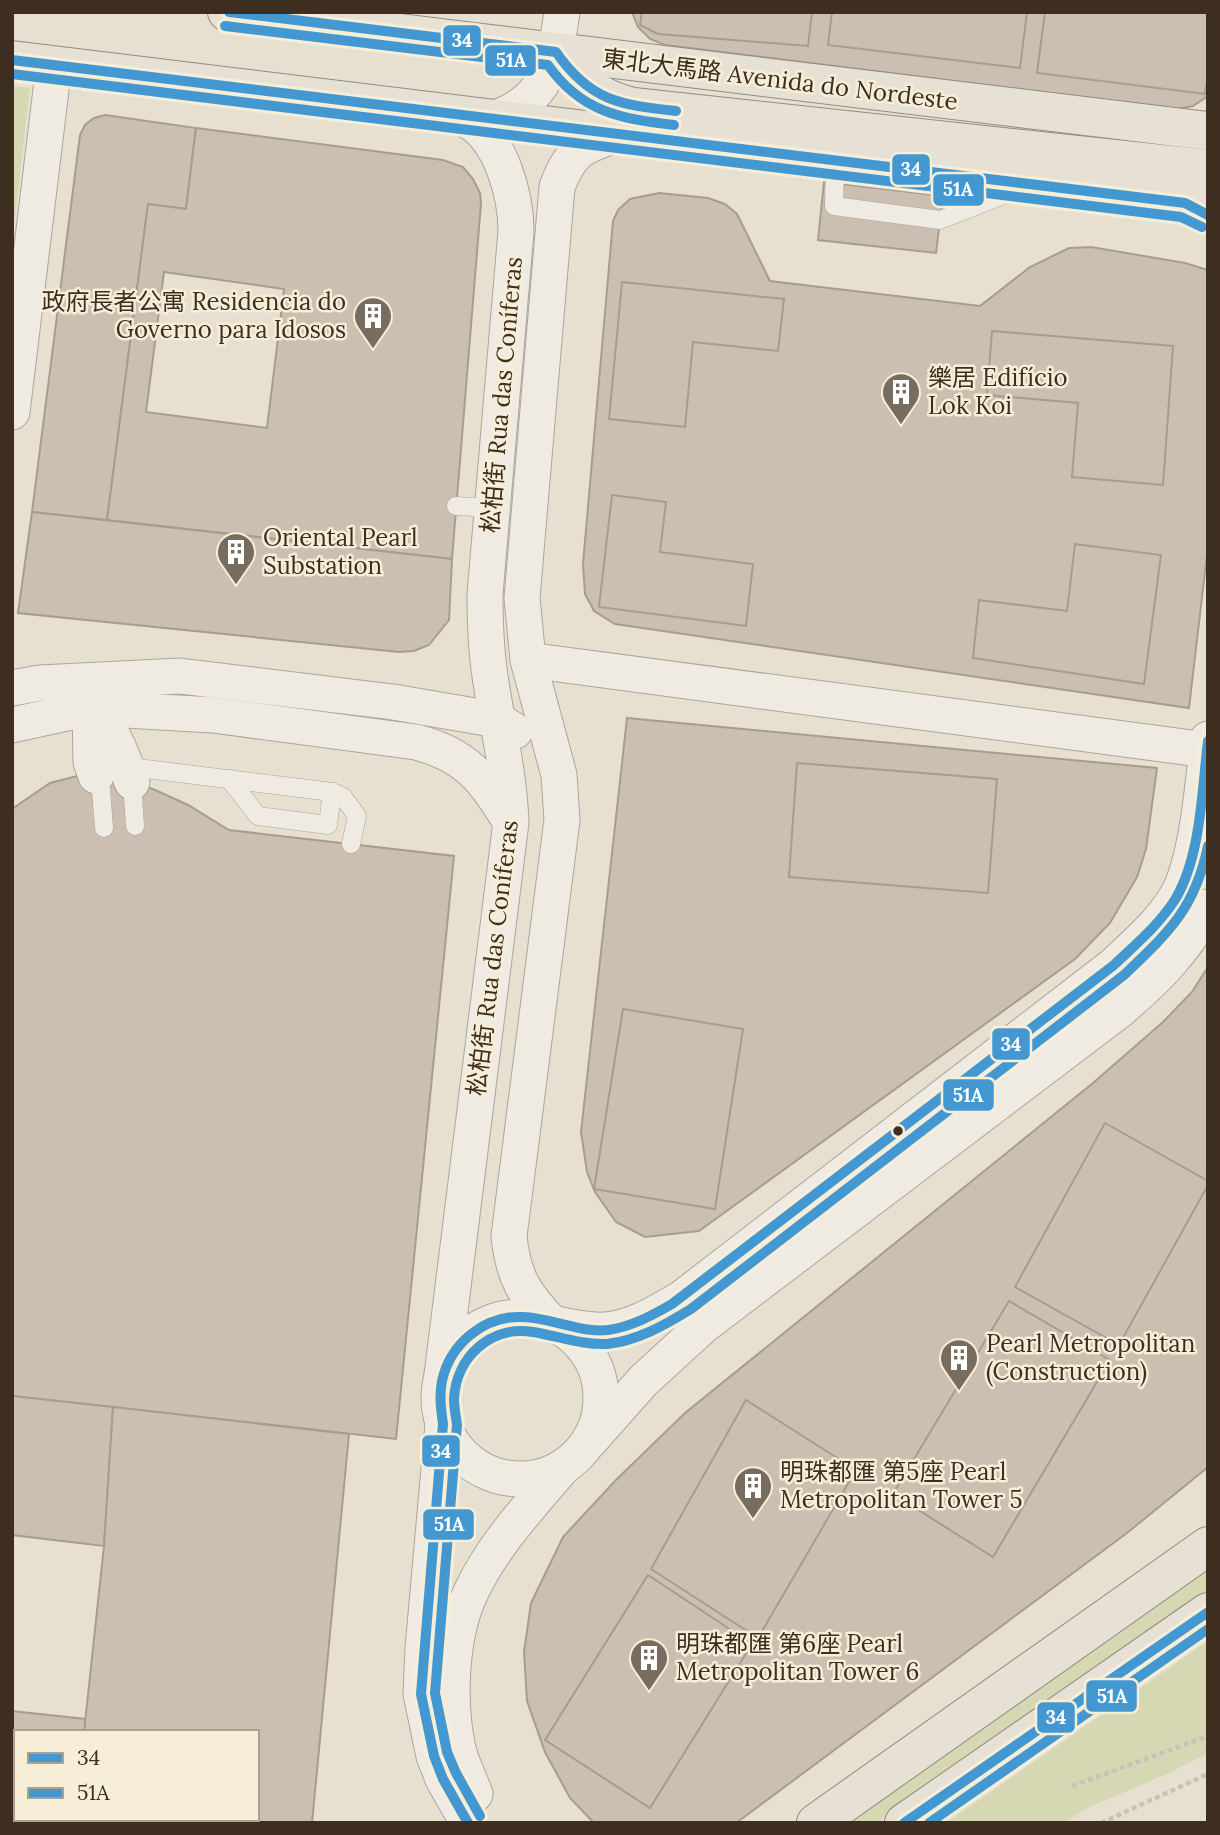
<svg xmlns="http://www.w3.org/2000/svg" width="1220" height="1835" viewBox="0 0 1220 1835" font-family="Lora,'Noto Sans SC',serif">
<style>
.green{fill:#d6d7b3}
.building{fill:#cbbfb2;stroke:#a89c90;stroke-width:2;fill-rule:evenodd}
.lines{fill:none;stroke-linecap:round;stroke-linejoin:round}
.lane-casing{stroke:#ada599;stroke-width:19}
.street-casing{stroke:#ada599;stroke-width:37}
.primary-casing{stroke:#928b80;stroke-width:40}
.path{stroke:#c8c2b9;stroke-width:4.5;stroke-dasharray:5 3.5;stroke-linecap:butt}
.lane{stroke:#efebe3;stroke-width:18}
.street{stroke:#efebe3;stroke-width:35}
.primary{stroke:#e6e1d4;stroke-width:38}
.bus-1-casing{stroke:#f7eed8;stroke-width:16}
.bus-2-casing{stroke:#f7eed8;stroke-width:16}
.bus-1{stroke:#4498d2;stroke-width:10}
.bus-2{stroke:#4498d2;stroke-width:10}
.bus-dot{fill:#3d2e20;stroke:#f7eed8;stroke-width:2.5}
.labels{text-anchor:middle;stroke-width:5;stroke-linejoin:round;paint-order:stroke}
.street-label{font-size:24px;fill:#3d2e20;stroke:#f7eed8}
.poi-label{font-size:24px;fill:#3d2e20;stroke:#f7eed8;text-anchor:start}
.line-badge{stroke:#f7eed8;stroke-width:2.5}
.badge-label{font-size:19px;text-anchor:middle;font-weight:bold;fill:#fff}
</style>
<rect width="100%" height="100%" fill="#e7e0d1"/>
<g class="green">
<path d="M12,86L30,88L12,242Z"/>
<path d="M1208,1569V1589L876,1823H845Z"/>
<path d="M1208,1641V1753L1167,1774L1085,1809L1064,1823H946Z"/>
</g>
<g class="building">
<path d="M632,12H1208V96L1193,106L1177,109L665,45L650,39L638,27Z"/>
<path d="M642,12H812L808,46L658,34L640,25Z"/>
<path d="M832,12H1027L1020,68L828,45Z"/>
<path d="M1045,12H1208V74L1205,94L1037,73Z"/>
<path d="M105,115L196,128L186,209L148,204L107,520L32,512L80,135L85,125L94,118Z"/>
<path d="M196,128L443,160L463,167L473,179L480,193L481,203L452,559L107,520L148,204L186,209ZM164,272L284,289L267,428L146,412Z"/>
<path d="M824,182L943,196L936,253L818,240Z"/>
<path d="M659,193L708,198L725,204L737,214L770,281L980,306L1030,267L1069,248L1091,247L1185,263L1208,270V546L1189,708L615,624L594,611L585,594L583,564L613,221L618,210L630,199Z"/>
<path d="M622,282L784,299L778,351L693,342L685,427L609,419Z"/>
<path d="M992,331L1173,346L1163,485L1072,477L1078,403L987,395Z"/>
<path d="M612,495L666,502L660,552L753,564L746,626L599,607Z"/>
<path d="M32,512L452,559L449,620L429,645L414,651L399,652L18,613Z"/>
<path d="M1075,544L1161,555L1144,684L973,658L979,600L1067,611Z"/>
<path d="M627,718L1157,768L1146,849L1137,877L1110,923L1075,959L699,1231L645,1237L616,1222L595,1192L587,1172L581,1132Z"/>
<path d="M797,763L997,779L988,893L789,877Z"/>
<path d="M85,774L153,789L188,805L229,830L454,856L396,1439L12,1396V809L50,783Z"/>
<path d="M1208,967V1467L1127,1533L736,1823H594L570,1798L545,1752L527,1701L524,1652L531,1603L563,1537L615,1481L685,1413L1093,1083L1163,1022L1192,992Z"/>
<path d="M623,1009L743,1029L715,1209L594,1189Z"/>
<path d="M1105,1123L1208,1181V1185L1119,1345L1015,1287Z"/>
<path d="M1009,1301L1110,1360L993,1557L893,1494Z"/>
<path d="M12,1396L113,1407L104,1546L12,1535Z"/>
<path d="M746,1400L856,1470L758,1638L651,1569Z"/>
<path d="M113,1407L349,1434L312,1823H74L75,1819H257V1732H84L104,1546Z"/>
<path d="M648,1575L752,1644L650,1808L545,1740Z"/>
<path d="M12,1711L85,1719L84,1732H16V1819H75L74,1823H12Z"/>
</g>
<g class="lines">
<defs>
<g id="lane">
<path d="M835,160L834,206L940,220L1016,190"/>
<path d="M456,506L492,508"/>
<path d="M122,766L332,792L343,797L357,816L351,844"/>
<path d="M96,776L101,789L104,828"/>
<path d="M229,779L258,816L328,825L332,792"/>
<path d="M132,782L135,826"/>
</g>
<g id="street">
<path d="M492,119C547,102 555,62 562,12"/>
<path d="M12,412L54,65"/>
<path d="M528,660L1207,750"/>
<path d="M12,688L40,683L180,676L393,702L498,720L515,731"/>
<path d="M81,702C114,726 118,746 132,782"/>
<path d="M90,708L91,762L96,776"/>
<path d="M12,725L90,708L213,715L416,742C467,755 483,778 510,821"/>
<circle cx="520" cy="1398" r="81"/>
<path d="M552,1323C524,1295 513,1276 509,1236L562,820L559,775L528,660L522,598L557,187C571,151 580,147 616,135"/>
<path d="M552,1323C566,1326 581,1329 595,1330C626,1332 657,1313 682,1298L1114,965C1138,942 1167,918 1181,888C1198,849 1203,783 1208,739"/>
<path d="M442,1375L511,822C509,772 497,724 490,676C486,649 485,622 485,594L516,231C516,196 501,139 468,121C461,117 453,116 446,113"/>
<path d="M443,1424L423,1648L421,1694L434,1756L443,1779L468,1823"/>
<path d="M589,1442L643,1381L703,1326L1120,1010C1157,978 1185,951 1208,907"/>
<path d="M475,1794C470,1780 462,1765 458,1749C448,1702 450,1636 471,1592C493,1545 530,1506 563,1467"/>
</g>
<g id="primary">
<path d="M227,12L1208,131"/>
<path d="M556,52C575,82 600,99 633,107L1208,169"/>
<path d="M12,60L1208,206"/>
<path d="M816,1823L1208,1546"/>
<path d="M904,1823L1208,1612"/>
</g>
</defs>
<use href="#lane" class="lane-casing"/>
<use href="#street" class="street-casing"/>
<use href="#primary" class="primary-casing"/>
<g class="path">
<path d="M1072,1786L1208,1736"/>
<path d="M1101,1823L1208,1774"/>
</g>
<use href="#lane" class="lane"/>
<use href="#street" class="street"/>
<use href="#primary" class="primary"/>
<defs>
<g id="bus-1">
<path d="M229,12L556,52C590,101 620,105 676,111"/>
<path d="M12,60L1185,203L1208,215"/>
<path d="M468,1823L443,1779L434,1756L421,1694L443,1424C441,1409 439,1396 442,1381C450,1344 484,1315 523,1317C552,1318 579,1333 608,1330C631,1327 653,1315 672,1304L1114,965C1136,944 1160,924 1176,898C1201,855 1202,790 1208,741"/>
<path d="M904,1823L1208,1612"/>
</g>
<g id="bus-2">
<path d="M225,26L548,65C581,112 621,119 674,125"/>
<path d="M12,74L1181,217L1202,227"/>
<path d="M480,1816L456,1773L447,1752L435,1693L457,1425C456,1416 454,1408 454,1399C456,1357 491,1325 533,1332C558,1336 581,1345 607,1344C637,1341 665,1325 691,1309L1124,975C1168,933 1195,909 1208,846"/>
<path d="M929,1823L1208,1629"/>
</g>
</defs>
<use href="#bus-1" class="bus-1-casing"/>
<use href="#bus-2" class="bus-2-casing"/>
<use href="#bus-1" class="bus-1"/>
<use href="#bus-2" class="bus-2"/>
</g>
<defs>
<symbol id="building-pin" viewBox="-11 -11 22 30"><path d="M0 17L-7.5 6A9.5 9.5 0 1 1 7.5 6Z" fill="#786c5e" stroke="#f7eed8"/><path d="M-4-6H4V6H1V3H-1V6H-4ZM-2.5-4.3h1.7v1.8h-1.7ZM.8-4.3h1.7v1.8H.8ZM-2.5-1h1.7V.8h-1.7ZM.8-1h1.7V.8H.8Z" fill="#fff"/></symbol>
</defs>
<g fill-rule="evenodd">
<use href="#building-pin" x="351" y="294" width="44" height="60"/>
<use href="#building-pin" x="879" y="370" width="44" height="60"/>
<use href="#building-pin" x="214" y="530" width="44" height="60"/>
<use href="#building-pin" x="937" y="1336" width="44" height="60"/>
<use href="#building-pin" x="731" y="1464" width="44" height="60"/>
<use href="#building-pin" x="627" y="1636" width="44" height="60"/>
</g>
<circle class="bus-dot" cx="898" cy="1131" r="6"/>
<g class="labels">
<g class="street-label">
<text transform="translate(780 80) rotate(7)" y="8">東北大馬路 Avenida do Nordeste</text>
<text transform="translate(502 395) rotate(-85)" y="8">松柏街 Rua das Coníferas</text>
<text transform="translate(493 958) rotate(-83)" y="8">松柏街 Rua das Coníferas</text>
</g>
<g class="poi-label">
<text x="346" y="310" text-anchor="end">政府長者公寓 Residencia do<tspan x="346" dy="28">Governo para Idosos</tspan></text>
<text x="928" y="386">樂居 Edifício<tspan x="928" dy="28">Lok Koi</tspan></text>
<text x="263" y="546">Oriental Pearl<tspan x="263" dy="28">Substation</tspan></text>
<text x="986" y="1352">Pearl Metropolitan<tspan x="986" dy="28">(Construction)</tspan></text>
<text x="780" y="1480">明珠都匯 第5座 Pearl<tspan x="780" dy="28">Metropolitan Tower 5</tspan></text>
<text x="676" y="1652">明珠都匯 第6座 Pearl<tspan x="676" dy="28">Metropolitan Tower 6</tspan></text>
</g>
</g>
<g class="line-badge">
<rect x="442" y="24" width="40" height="33" rx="7" fill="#4498d2"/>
<rect x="484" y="44" width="53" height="33" rx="7" fill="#4498d2"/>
<rect x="891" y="153" width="40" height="33" rx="7" fill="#4498d2"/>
<rect x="932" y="173" width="53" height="34" rx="7" fill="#4498d2"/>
<rect x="991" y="1027" width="40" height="34" rx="7" fill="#4498d2"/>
<rect x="942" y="1078" width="53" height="34" rx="7" fill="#4498d2"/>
<rect x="421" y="1434" width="40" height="34" rx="7" fill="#4498d2"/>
<rect x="422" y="1508" width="53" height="33" rx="7" fill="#4498d2"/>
<rect x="1085" y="1679" width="53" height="34" rx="7" fill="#4498d2"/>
<rect x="1036" y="1701" width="40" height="33" rx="7" fill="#4498d2"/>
</g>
<g class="badge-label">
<text x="462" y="47">34</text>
<text x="511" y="67">51A</text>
<text x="911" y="176">34</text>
<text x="958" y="196">51A</text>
<text x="1011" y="1051">34</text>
<text x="968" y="1102">51A</text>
<text x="441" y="1458">34</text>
<text x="449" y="1531">51A</text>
<text x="1112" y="1703">51A</text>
<text x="1056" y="1724">34</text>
</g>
<rect width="1220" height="1835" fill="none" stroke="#3d2e20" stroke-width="28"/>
<rect x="14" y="1730" width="245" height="91" fill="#f7eed8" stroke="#ada18e" stroke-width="2"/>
<rect x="28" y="1753" width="35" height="10" fill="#4498d2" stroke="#ada18e" stroke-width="2"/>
<text x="77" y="1765" font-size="21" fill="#3d2e20">34</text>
<rect x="28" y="1788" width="35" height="10" fill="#4498d2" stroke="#ada18e" stroke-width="2"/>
<text x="77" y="1800" font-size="21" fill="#3d2e20">51A</text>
</svg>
